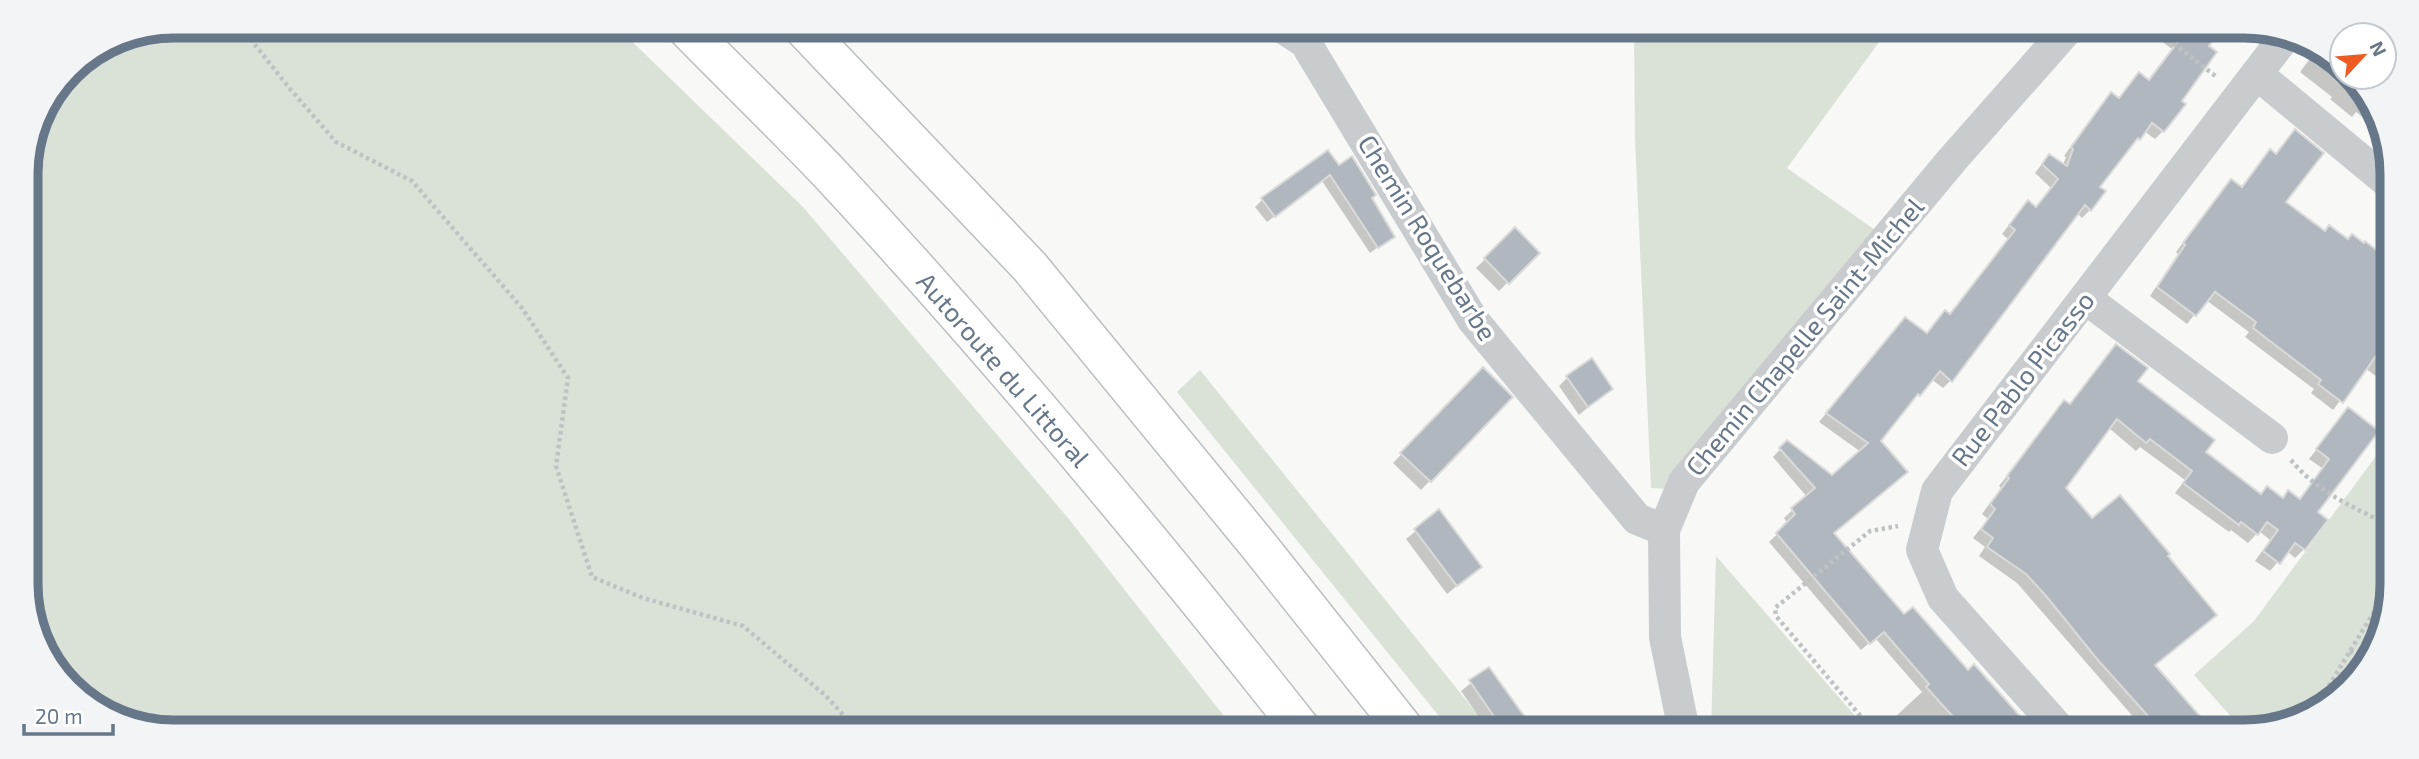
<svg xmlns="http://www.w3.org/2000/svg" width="2419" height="759" viewBox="0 0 2419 759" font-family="'Exo 2',sans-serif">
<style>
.green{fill:#dae1d6}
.shadow{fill:#0003}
.building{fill:#b0b7be;stroke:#dadad8;stroke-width:2}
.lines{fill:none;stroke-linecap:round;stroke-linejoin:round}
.motorway-casing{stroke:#babec1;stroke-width:41}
.path{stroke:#bfc2c4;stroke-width:4.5;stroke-dasharray:3.5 3.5;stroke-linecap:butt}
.minor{stroke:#c8cccf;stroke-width:32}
.motorway{stroke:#fff;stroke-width:38}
.labels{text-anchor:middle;stroke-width:7;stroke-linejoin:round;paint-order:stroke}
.street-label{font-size:26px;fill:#667789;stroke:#fff}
.rim{fill:none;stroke:#667789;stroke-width:9}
</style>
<rect width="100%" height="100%" fill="#f8f9f6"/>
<g class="green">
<path d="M175,26L617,27L803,207L1068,518L1235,730L136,728L63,682L29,613L27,166L38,118L70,70L118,37Z"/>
<path d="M1634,30H1888L1787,168L1875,230L1667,489L1651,488L1635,140Z"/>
<path d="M1200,370L1491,731H1451L1177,392Z"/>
<path d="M2388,440V623L2335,702L2253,732H2241L2243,730L2194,675L2254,621Z"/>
<path d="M1716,556L1869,732L1711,731Z"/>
</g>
<g class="shadow">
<path d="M2162,31H2217L2163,131L2155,139L2144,131L2097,188L2090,210L2082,218L2077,213L1951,380L1943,388L1931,379L1879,441L1832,534L1904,617L2031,732H1909L1896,716L1922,692L1875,638L1861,650L1769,542L1788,524L1784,518L1807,497L1773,457L1787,442L1832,477L1861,452L1819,422L1897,327L1926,335L1949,316L2008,239L2002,234L2020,211L2035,208L2051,188L2035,173L2042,164L2050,156L2063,165L2066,157L2064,156L2103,102L2111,94L2118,99L2139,74L2147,81L2172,49L2157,38Z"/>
<path d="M2315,52L2342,68V77H2356L2379,125L2376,128L2356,112L2352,117L2330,99L2332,97L2300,72Z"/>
<path d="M2295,131L2284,202L2324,233L2364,245L2365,244L2389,262V300L2385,306L2389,309V386L2365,368L2333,410L2311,393L2314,389L2245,337L2249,332L2206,300L2187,324L2150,296L2178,254L2176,252L2223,190L2231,182L2240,188L2262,160L2275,155Z"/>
<path d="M1339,167L1370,199L1393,236L1370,253L1322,181L1267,222L1255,207L1262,200Z"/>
<path d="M1515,230L1537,253L1499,291L1476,268Z"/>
<path d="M1483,370L1510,397L1421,490L1393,463Z"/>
<path d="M1568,377L1611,388L1579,415L1559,386Z"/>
<path d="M2135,381L2203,453L2260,496L2282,499L2288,492L2299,500L2322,468L2309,459L2348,410L2304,549L2295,558L2287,551L2270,571L2255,561L2270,540L2259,531L2248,543L2231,530L2229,532L2175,493L2185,480L2140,447L2136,451L2109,428L2064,488L2154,666L2210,730L2208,732H2144L2140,728L2142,727L2017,583L1979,556L1985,547L1973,538L1988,519L1982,514L2001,488L1999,486L2065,402L2069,405Z"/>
<path d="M1439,512L1480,567L1447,594L1406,539Z"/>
<path d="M1488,669L1532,731H1489L1461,691Z"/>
</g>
<g class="building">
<path d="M2186,31H2219L2209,46L2217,52L2182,101L2186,104L2164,132L2152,123L2140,140L2138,138L2100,187L2106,191L2091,211L2085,205L1952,382L1940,371L1920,396L1918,394L1881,441L1908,472L1834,533L1904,614L1913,607L1968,670L1974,664L2034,732H1967L1926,687L1929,684L1884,632L1870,644L1776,533L1795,514L1791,508L1815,488L1779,448L1787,440L1832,475L1868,443L1826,413L1905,317L1927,333L1945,310L1950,314L2015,230L2009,225L2028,200L2036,207L2058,179L2042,164L2049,154L2067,166L2073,149L2071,147L2111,92L2119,98L2139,72L2149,80Z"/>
<path d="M2295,129L2324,153L2286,202L2325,231L2329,225L2348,239L2352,234L2364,243L2365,241L2389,260V361L2378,353L2343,403L2318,384L2321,380L2253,328L2256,322L2215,292L2196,316L2157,287L2185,245L2183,243L2231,179L2242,187L2270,149L2276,154Z"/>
<path d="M1328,150L1339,165L1352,156L1376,195L1372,198L1395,237L1378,248L1330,175L1275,217L1261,198Z"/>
<path d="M1515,227L1540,253L1509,284L1484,258Z"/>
<path d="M2116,344L2148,368L2138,381L2215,440L2206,452L2261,494L2267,486L2283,498L2288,490L2300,499L2329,459L2316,449L2348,407L2379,431L2318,512L2328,520L2305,550L2295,543L2280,564L2263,551L2278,530L2267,522L2258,535L2241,522L2239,525L2183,483L2192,471L2150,439L2146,443L2117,419L2066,488L2092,518L2120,495L2170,554L2168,556L2217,615L2155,665L2214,732H2159L2148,718L2149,717L2097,659L2047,597L2026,574L1987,547L1993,538L1981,529L1995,509L1990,504L2009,478L2007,476L2064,400L2070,404Z"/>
<path d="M1592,358L1613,389L1588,407L1566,376Z"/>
<path d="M1483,367L1513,397L1431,482L1400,453Z"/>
<path d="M1439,509L1482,567L1457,586L1414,529Z"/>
<path d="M1489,667L1535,731H1504L1469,680Z"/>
</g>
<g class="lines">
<defs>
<g id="motorway">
<path d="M686,28C735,78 786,127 834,178C998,355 1153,541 1302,730"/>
<path d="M803,28L1030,267L1259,546L1406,731"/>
</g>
</defs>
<use href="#motorway" class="motorway-casing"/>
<g class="path">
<path d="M245,26L248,36L290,89L336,142L412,181L522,308L568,378L556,466L592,577L643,598L743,626L825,695L856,729"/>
<path d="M2157,31L2218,78"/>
<path d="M2291,460C2315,490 2353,508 2388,524"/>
<path d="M2350,651L2364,659"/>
<path d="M2314,710L2388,589"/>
<path d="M1874,732L1776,616L1775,608L1870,531L1898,526"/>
</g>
<g class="minor">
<path d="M1285,29L1305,42L1473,320L1637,519L1664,530"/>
<path d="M2257,74L2390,184"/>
<path d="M2085,298L2272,438"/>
<path d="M1684,731L1665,637L1664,530L1684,482L1952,160L2066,31"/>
<path d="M2062,732L1943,598L1922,550L1937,491L2287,34"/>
</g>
<use href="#motorway" class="motorway"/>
</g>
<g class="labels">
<g class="street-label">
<text transform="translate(1427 238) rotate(58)" y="9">Chemin Roquebarbe</text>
<text transform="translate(1805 337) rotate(-50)" y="9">Chemin Chapelle Saint-Michel</text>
<text transform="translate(1003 370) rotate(49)" y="9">Autoroute du Littoral</text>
<text transform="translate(2023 379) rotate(-52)" y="9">Rue Pablo Picasso</text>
</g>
</g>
<path d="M0 0H2419V759H0ZM174 38H2244A136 136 0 0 1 2380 174V584A136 136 0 0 1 2244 720H174A136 136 0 0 1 38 584V174A136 136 0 0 1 174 38Z" fill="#f3f4f6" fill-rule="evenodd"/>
<path class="rim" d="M174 38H2244A136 136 0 0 1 2380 174V584A136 136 0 0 1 2244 720H174A136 136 0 0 1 38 584V174A136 136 0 0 1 174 38Z"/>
<g transform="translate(2363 56) rotate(64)"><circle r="33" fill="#ffffff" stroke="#c2c9d0" stroke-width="2"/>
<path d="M0-5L12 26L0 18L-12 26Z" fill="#ee5b20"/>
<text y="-10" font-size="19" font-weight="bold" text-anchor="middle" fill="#667789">N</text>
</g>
<path d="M24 724v10h89v-10" fill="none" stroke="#667789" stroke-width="3.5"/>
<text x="35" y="724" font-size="21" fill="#667789" stroke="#ffffff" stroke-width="5" paint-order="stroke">20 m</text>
</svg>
